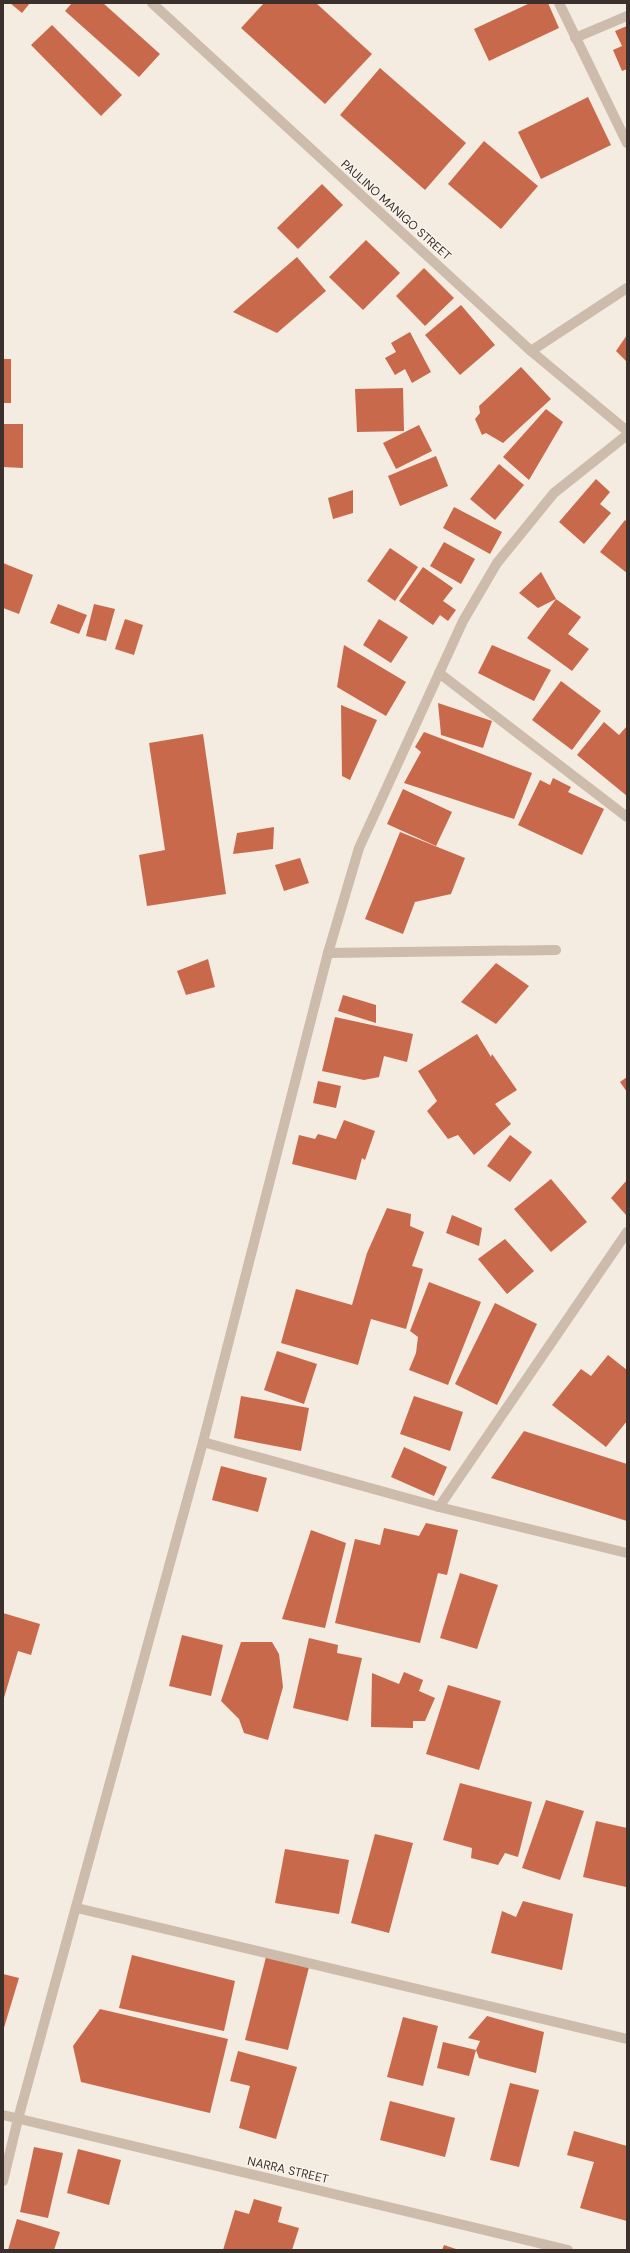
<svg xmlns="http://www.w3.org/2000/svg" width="630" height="2253" viewBox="0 0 630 2253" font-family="'DM Sans',sans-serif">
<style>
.building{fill:#c8694b}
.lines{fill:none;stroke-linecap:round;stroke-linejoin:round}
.minor{stroke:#cdbbac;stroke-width:10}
.tertiary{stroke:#cdbbac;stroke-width:10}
.labels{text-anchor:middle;stroke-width:3;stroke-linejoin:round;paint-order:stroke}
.street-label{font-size:12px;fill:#3b302b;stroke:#fbf5ee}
</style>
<rect width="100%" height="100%" fill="#f4ebe1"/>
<g class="building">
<path d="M10,3H30L22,13Z"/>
<path d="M72,3H103L160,54L139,77L65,11Z"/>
<path d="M264,3H316L372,54L325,104L241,28Z"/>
<path d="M530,3H548L559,28L489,61L474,29Z"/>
<path d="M52,25L122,95L101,116L31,45Z"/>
<path d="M627,26V69L622,71L613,50L622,46L615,31Z"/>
<path d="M380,68L466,143L425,190L340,115Z"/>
<path d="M588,97L611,145L541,179L518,132Z"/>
<path d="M484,141L538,186L501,229L448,184Z"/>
<path d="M322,184L343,205L298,249L277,228Z"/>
<path d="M366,240L400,273L363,310L329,277Z"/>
<path d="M297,257L326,291L277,333L233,312Z"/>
<path d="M424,268L454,298L425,326L396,296Z"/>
<path d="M461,305L495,345L460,375L425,335Z"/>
<path d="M410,332L431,372L412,383L405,369L395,375L385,358L396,352L391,343Z"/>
<path d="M627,335V362L616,351Z"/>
<rect x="3" y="359" width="8" height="44"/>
<path d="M521,367L551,399L503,443L486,433L482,435L475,419L480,413L479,406Z"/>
<path d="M403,388L404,431L357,432L355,389Z"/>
<path d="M546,409L563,422L529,480L503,457Z"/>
<path d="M3,424H23V468L3,467Z"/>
<path d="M419,425L432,451L396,469L383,443Z"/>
<path d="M436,456L448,486L400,506L388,476Z"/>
<path d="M499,464L524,485L495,520L470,499Z"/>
<path d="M596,479L610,492L600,504L611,513L584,544L559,522Z"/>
<path d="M353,490V513L333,519L328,498Z"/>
<path d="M454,507L502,532L490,554L443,528Z"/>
<path d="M625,520L627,522V573L600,552Z"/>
<path d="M444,542L475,559L461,584L430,566Z"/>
<path d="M390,548L418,567L395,601L367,581Z"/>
<path d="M3,563L33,575L19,614L3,608Z"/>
<path d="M423,567L453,588L443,601L456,610L448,621L440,615L433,625L399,601Z"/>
<path d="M541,572L556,599L581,617L568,634L589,649L572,671L527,638L556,599L538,608L519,593Z"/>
<path d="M58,604L87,615L79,634L50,623Z"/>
<path d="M94,604L115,609L106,641L86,636Z"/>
<path d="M125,619L143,625L134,655L115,649Z"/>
<path d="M379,619L408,637L391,663L363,645Z"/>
<path d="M344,645L406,682L386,716L337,687Z"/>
<path d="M492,645L551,670L534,701L478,673Z"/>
<path d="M561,681L601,711L572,750L532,720Z"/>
<path d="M438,703L492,721L483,748L441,735Z"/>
<path d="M341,705L377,720L350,780L342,776Z"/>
<path d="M604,722L619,735L627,726V796L577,755Z"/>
<path d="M424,732L532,773L514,819L404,783L421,752L415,747Z"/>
<path d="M203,734L226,894L147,906L139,855L165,850L149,743Z"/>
<path d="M553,778L571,787L568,792L604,809L582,855L518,825L540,780L550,785Z"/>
<path d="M403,789L452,812L436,846L387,824Z"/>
<path d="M274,827L273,849L233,854L237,833Z"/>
<path d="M400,832L465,858L451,894L415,902L403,934L365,919Z"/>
<path d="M300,858L309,883L284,891L275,865Z"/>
<path d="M208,959L215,987L186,995L177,971Z"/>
<path d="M496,963L529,986L496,1024L461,1002Z"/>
<path d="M343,995L376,1005V1023L338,1011Z"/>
<path d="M335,1017L413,1034L407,1062L384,1056L379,1077L364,1080L322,1071Z"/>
<path d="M477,1034L491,1057L492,1054L517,1090L495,1104L511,1124L474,1155L458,1135L448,1139L427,1111L437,1101L418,1071Z"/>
<path d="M627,1077V1092L620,1082Z"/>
<path d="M318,1081L341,1086L336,1108L313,1103Z"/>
<path d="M344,1120L375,1131L365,1160L362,1158L356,1180L292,1164L299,1135L315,1139L318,1134L336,1139Z"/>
<path d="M510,1135L532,1152L510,1182L487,1166Z"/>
<path d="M551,1179L587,1222L551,1252L514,1209Z"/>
<path d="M627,1180V1215H626L611,1198Z"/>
<path d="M387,1208L411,1214L410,1226L424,1232L412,1266L423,1269L406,1329L371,1319L358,1365L281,1343L296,1289L352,1305L367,1253Z"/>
<path d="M452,1215L482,1228L479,1246L446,1233Z"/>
<path d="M505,1239L534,1271L507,1294L478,1259Z"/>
<path d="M429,1282L481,1302L448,1385L409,1370L416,1353L418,1337L410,1331Z"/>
<path d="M495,1303L537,1324L497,1405L455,1384Z"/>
<path d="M277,1351L317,1364L304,1404L264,1390Z"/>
<path d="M608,1355L627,1370V1421L606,1447L552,1405L581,1369L591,1376Z"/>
<path d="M241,1396L309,1408L301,1451L234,1438Z"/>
<path d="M414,1396L463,1412L450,1451L400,1434Z"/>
<path d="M524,1431L627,1464V1521L491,1478Z"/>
<path d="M404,1447L447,1467L434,1496L391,1477Z"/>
<path d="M221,1466L267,1478L258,1512L212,1500Z"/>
<path d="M426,1523L458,1530L447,1575L438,1573L420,1643L335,1623L355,1539L380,1545L384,1528L419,1536Z"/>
<path d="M311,1530L346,1543L325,1628L282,1619Z"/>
<path d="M460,1573L498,1585L477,1649L440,1638Z"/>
<path d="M3,1613L40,1624L31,1655L18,1651L3,1701Z"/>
<path d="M182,1635L223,1645L211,1696L169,1686Z"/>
<path d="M309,1638L338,1645L337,1653L362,1658L348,1721L293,1708Z"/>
<path d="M241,1642H272L279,1654L283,1687L268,1740L244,1733L239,1719L221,1701Z"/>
<path d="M404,1672L423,1680L419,1691L435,1698L425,1721H413V1728L371,1727L372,1673L399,1684Z"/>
<path d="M448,1685L501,1701L479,1770L426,1754Z"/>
<path d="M460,1783L532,1802L518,1857L505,1853L498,1865L471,1858L472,1848L443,1840Z"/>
<path d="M546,1800L584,1811L560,1880L522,1868Z"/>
<path d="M596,1821L627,1828L626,1887L583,1877Z"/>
<path d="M375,1834L413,1843L389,1933L351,1923Z"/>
<path d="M285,1849L349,1860L339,1914L275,1903Z"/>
<path d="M523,1901L573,1914L562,1970L491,1953L502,1911L516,1917Z"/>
<path d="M132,1955L235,1981L224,2031L119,2008Z"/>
<path d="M266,1957L309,1967L288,2050L245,2040Z"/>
<path d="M3,1974L19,1978L3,2031Z"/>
<path d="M100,2009L228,2039L210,2113L81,2082L73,2046Z"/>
<path d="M487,2016L544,2032L536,2073L479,2058L476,2050L469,2076L437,2068L443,2042L476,2050L480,2041L468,2038Z"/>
<path d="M403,2017L438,2026L423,2086L387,2077Z"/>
<path d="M238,2051L297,2067L276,2139L239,2128L250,2086L230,2081Z"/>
<path d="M510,2083L539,2090L519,2167L490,2160Z"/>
<path d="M390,2101L455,2118L445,2157L380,2140Z"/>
<path d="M574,2131L627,2146V2221L580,2208L594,2162L567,2155Z"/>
<path d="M34,2147L63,2153L48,2218L20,2212Z"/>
<path d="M78,2149L121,2160L109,2205L67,2193Z"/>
<path d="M254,2199L282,2207L278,2222L299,2228L292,2250H223L235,2210L249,2214Z"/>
<path d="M17,2219L60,2232L54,2250H8Z"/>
<path d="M444,2245L459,2250H442Z"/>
</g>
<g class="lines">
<g class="minor">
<path d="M559,3L627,143"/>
<path d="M575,38L627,16"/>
<path d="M531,351L627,288"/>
<path d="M439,673L627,817"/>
<path d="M328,953L556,950"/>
<path d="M203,1442L439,1507L627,1553"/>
<path d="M439,1507L627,1232"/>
<path d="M77,1908L627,2039"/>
<path d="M3,2115L568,2250"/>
<path d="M3,2181L18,2119L203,1442L328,953L359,848L463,621L497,563L554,493L627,435"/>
</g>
<path class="tertiary" d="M152,3L531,351L627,431"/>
</g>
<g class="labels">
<g class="street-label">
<text transform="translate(396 210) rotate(42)" y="4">PAULINO MANIGO STREET</text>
<text transform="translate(288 2170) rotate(13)" y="4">NARRA STREET</text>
</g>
</g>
<rect width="630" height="2253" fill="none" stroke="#3b302b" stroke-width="8"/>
</svg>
